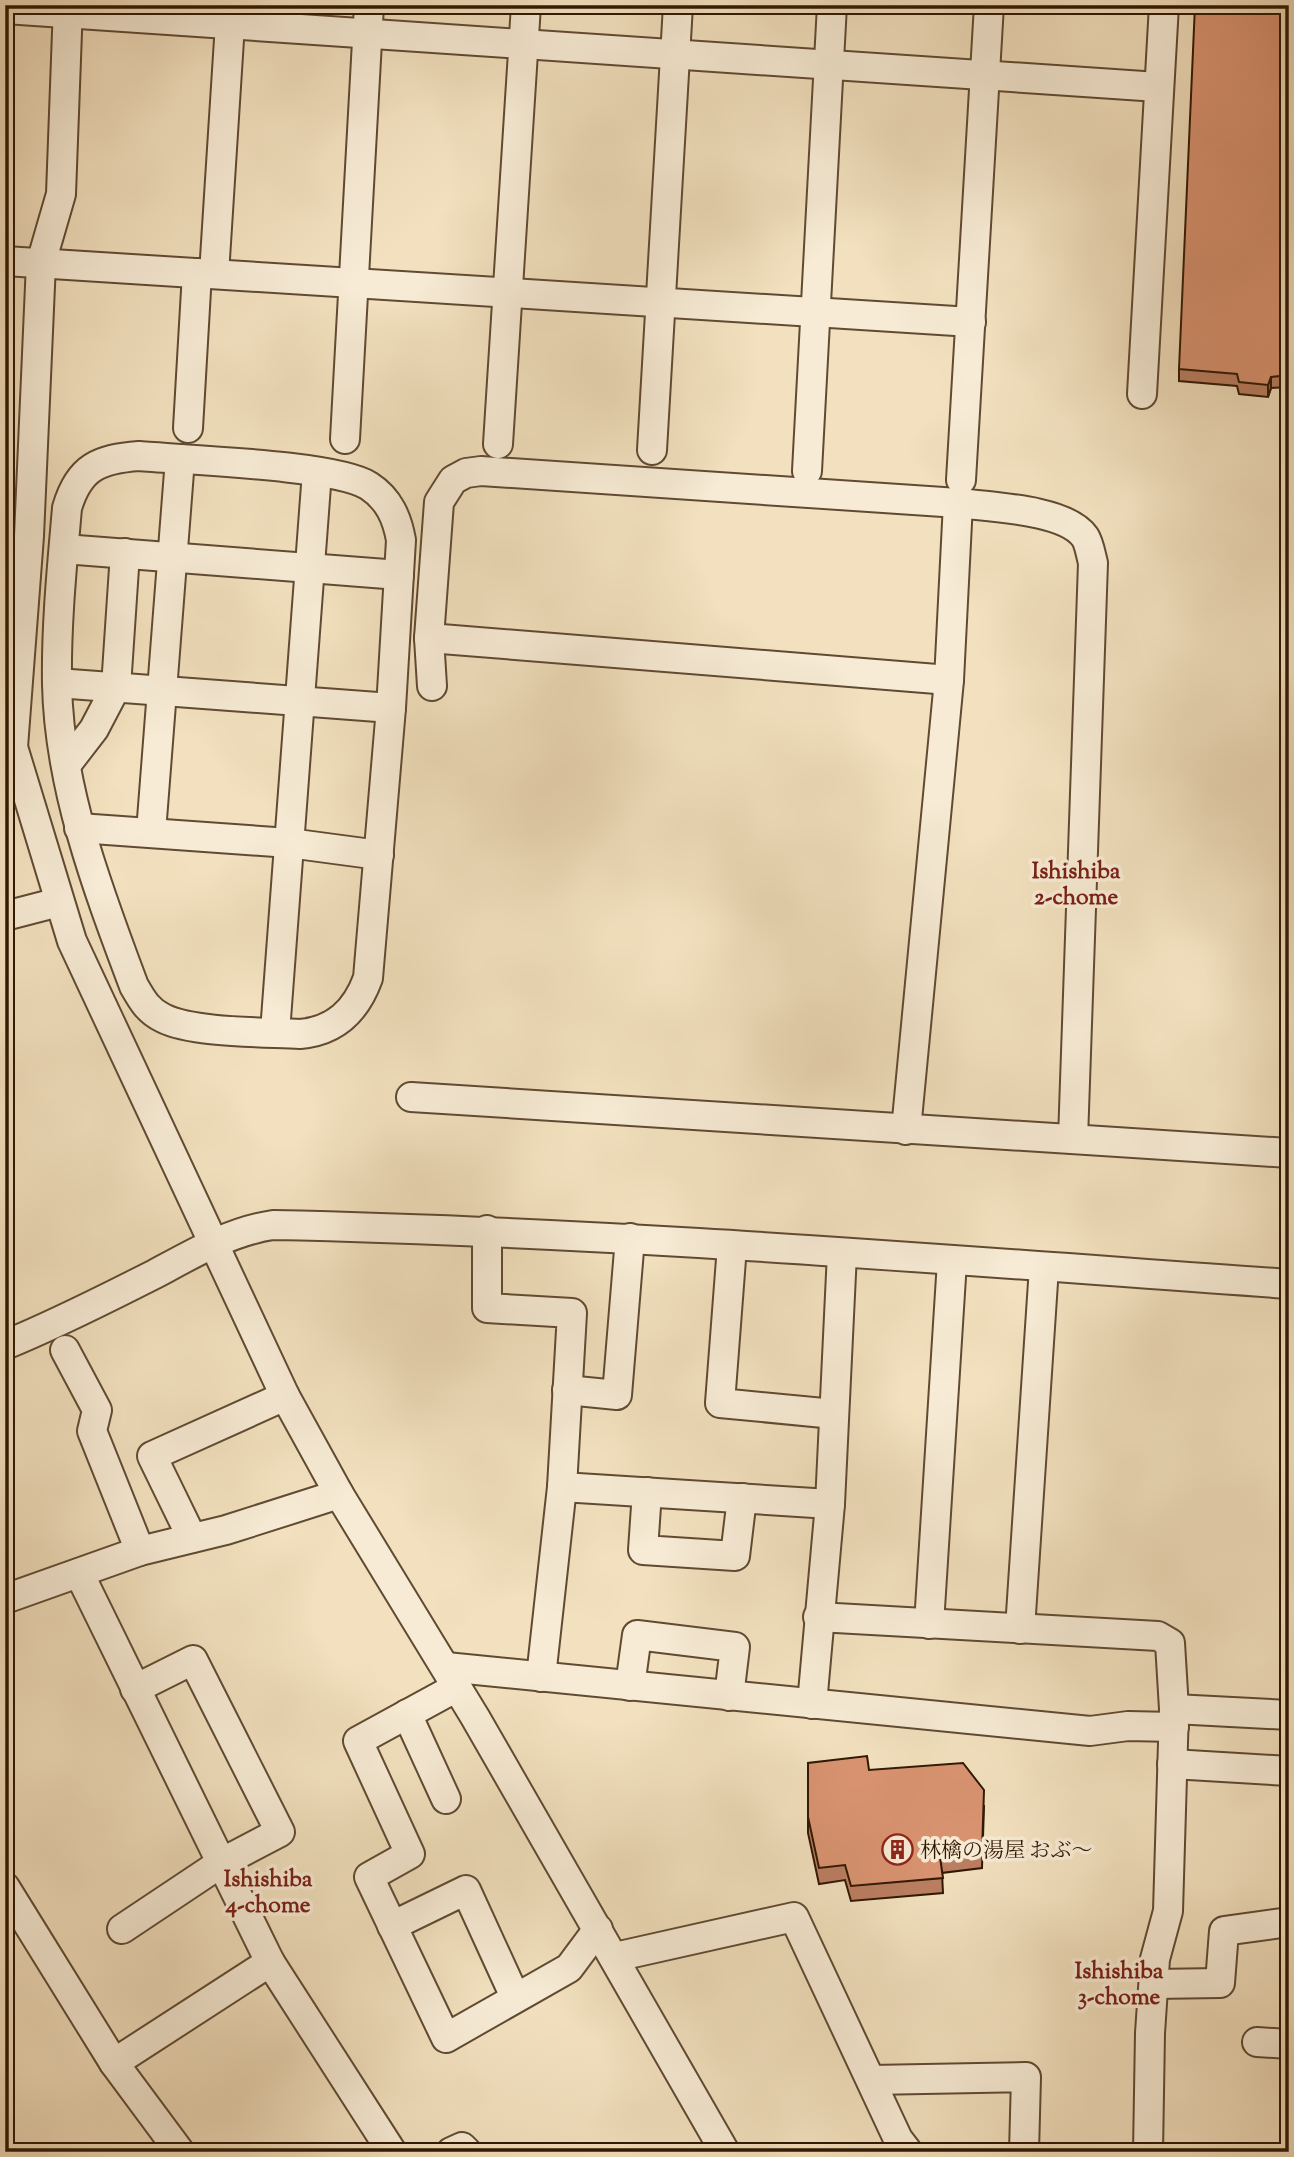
<svg xmlns="http://www.w3.org/2000/svg" width="1294" height="2157" viewBox="0 0 1294 2157" font-family="'Sorts Mill Goudy','Noto Serif JP',serif">
<style>
.lines{fill:none;stroke-linecap:round;stroke-linejoin:round}
.minor-casing{stroke:#604a32;stroke-width:32}
.minor{stroke:#f7ebd5;stroke-width:28}
.wall{fill:#bb7e61;stroke:#301803;stroke-width:2}
.shaded-wall{fill:#98674f;stroke:#301803;stroke-width:2}
.building{fill:#d99371;stroke:#301803;stroke-width:2}
.labels{text-anchor:middle;stroke-width:7;stroke-linejoin:round;paint-order:stroke}
.poi-label{font-size:21px;fill:#301803;stroke:#f7ebd5;text-anchor:start}
.neighbourhood-label{font-size:23px;font-weight:bold;fill:#7a1f14;stroke:#f7ebd5}
</style>
<rect width="100%" height="100%" fill="#f2e0be"/>
<filter id="stains"><feTurbulence type="fractalNoise" baseFrequency=".00286" numOctaves="4"/><feColorMatrix values="0 0 0 0 .2 0 0 0 0 .09 0 0 0 0 .02 0 0 0 .5 -.17"/></filter>
<radialGradient id="worn" r=".72"><stop offset=".6" stop-color="#630" stop-opacity="0"/><stop offset="1" stop-color="#630" stop-opacity=".3"/></radialGradient>
<g class="lines">
<defs>
<g id="minor">
<path d="M68,5L61,194L41,263L29,536L13,747L72,941L285,1396L339,1494L475,1717L725,2152"/>
<path d="M5,9L1158,87"/>
<path d="M5,261L971,322"/>
<path d="M214,274L231,8"/>
<path d="M1142,394L1164,5"/>
<path d="M188,428L197,273"/>
<path d="M345,439L369,5"/>
<path d="M498,444L526,5"/>
<path d="M652,450L678,5"/>
<path d="M139,456C184,460 338,465 369,486C389,499 397,518 401,540L391,708L368,978C356,1011 335,1031 300,1034C265,1032 192,1033 163,1018C148,1011 142,1000 134,986C98,890 59,788 57,684C56,626 62,566 67,508C79,467 99,459 139,456Z"/>
<path d="M807,471L832,5"/>
<path d="M961,480L989,5"/>
<path d="M64,549L399,575"/>
<path d="M429,638L949,680"/>
<path d="M57,683L391,708"/>
<path d="M432,686L429,638L439,502L453,480L466,473L481,471L958,503C989,507 1066,509 1085,537C1089,543 1091,555 1093,563L1073,1139"/>
<path d="M67,764L94,729L116,687L125,553"/>
<path d="M79,828L289,843L379,855"/>
<path d="M151,832L180,459"/>
<path d="M5,916L59,902"/>
<path d="M275,1032L317,472"/>
<path d="M411,1097L1289,1153"/>
<path d="M906,1130L949,680L958,503"/>
<path d="M487,1230V1308L572,1313L562,1487L541,1677"/>
<path d="M732,1246L720,1403L834,1414"/>
<path d="M5,1345C57,1324 105,1299 155,1274C192,1254 231,1231 273,1225C612,1232 950,1260 1289,1284"/>
<path d="M65,1350L97,1410L92,1431L140,1551"/>
<path d="M567,1390L617,1395L630,1238"/>
<path d="M562,1487L830,1504"/>
<path d="M647,1492L643,1550L735,1556L742,1498"/>
<path d="M192,1538L152,1456L285,1396"/>
<path d="M79,1573L270,1962L114,2063"/>
<path d="M5,1599L140,1551L226,1530L339,1494"/>
<path d="M818,1617L1158,1636L1170,1643L1174,1709L1168,1911L1155,1959L1150,2033L1148,2152"/>
<path d="M929,1624L952,1261"/>
<path d="M1020,1629L1044,1267"/>
<path d="M446,1667L1090,1731L1128,1726L1174,1727"/>
<path d="M630,1686L637,1635L735,1647L729,1696"/>
<path d="M457,1687L358,1741L410,1854L369,1877L446,2038L569,1968L598,1929"/>
<path d="M812,1704L830,1504L842,1253"/>
<path d="M1174,1709L1289,1715"/>
<path d="M407,1714L446,1799"/>
<path d="M1172,1764L1289,1771"/>
<path d="M5,1887L114,2063L180,2152"/>
<path d="M392,1926L466,1890L515,1997"/>
<path d="M122,1929L221,1863L280,1832L193,1660L135,1689"/>
<path d="M615,1957L794,1917L898,2139L908,2152"/>
<path d="M270,1962L392,2152"/>
<path d="M1154,1984L1220,1983L1224,1931L1289,1922"/>
<path d="M1257,2042L1289,2044"/>
<path d="M871,2080L1026,2077L1024,2152"/>
<path d="M451,2152L462,2147L467,2152"/>
</g>
</defs>
<use href="#minor" class="minor-casing"/>
<use href="#minor" class="minor"/>
</g>
<g class="wall">
<path d="M1289,5V387L1271,388L1268,397L1239,394L1237,386L1179,381V369Z"/>
<path d="M808,1763L869,1770L984,1806L982,1868L942,1873L943,1893L851,1901L845,1880L819,1884L808,1833Z"/>
</g>
<path class="shaded-wall" d="M1271,377V388L1268,397V385Z"/>
<g class="building">
<path d="M1195,5H1289V375L1271,377L1268,385L1239,382L1237,374L1179,369Z"/>
<path d="M867,1756L869,1770L963,1763L984,1790L982,1852L940,1857L943,1878L851,1886L845,1865L819,1868L808,1817V1763Z"/>
</g>
<defs>
<symbol id="building-ring" viewBox="-11 -11 22 22"><circle r="9.5" fill="#f7ebd5" stroke="#8f2418" stroke-width="1.5"/><path d="M-4-6H4V6H1V3H-1V6H-4ZM-2.5-4.3h1.7v1.8h-1.7ZM.8-4.3h1.7v1.8H.8ZM-2.5-1h1.7V.8h-1.7ZM.8-1h1.7V.8H.8Z" fill="#8f2418"/></symbol>
</defs>
<g fill-rule="evenodd">
<use href="#building-ring" x="880" y="1832" width="35" height="35"/>
</g>
<g class="labels">
<g class="poi-label">
<text x="920" y="1857">林檎の湯屋 おぶ～</text>
</g>
<g class="neighbourhood-label">
<text x="1076" y="878">Ishishiba<tspan x="1076" dy="26">2-chome</tspan></text>
<text x="268" y="1886">Ishishiba<tspan x="268" dy="26">4-chome</tspan></text>
<text x="1119" y="1978">Ishishiba<tspan x="1119" dy="26">3-chome</tspan></text>
</g>
</g>
<rect width="1294" height="2157" fill="none" stroke="#f2e0be" stroke-width="28"/>
<rect x="7" y="7" width="1280" height="2143" fill="none" stroke="#301803" stroke-width="3.5"/>
<rect x="14" y="14" width="1266" height="2129" fill="none" stroke="#301803" stroke-width="2"/>
<rect width="100%" height="100%" filter="url(#stains)"/>
<rect width="100%" height="100%" fill="url(#worn)"/>
</svg>
